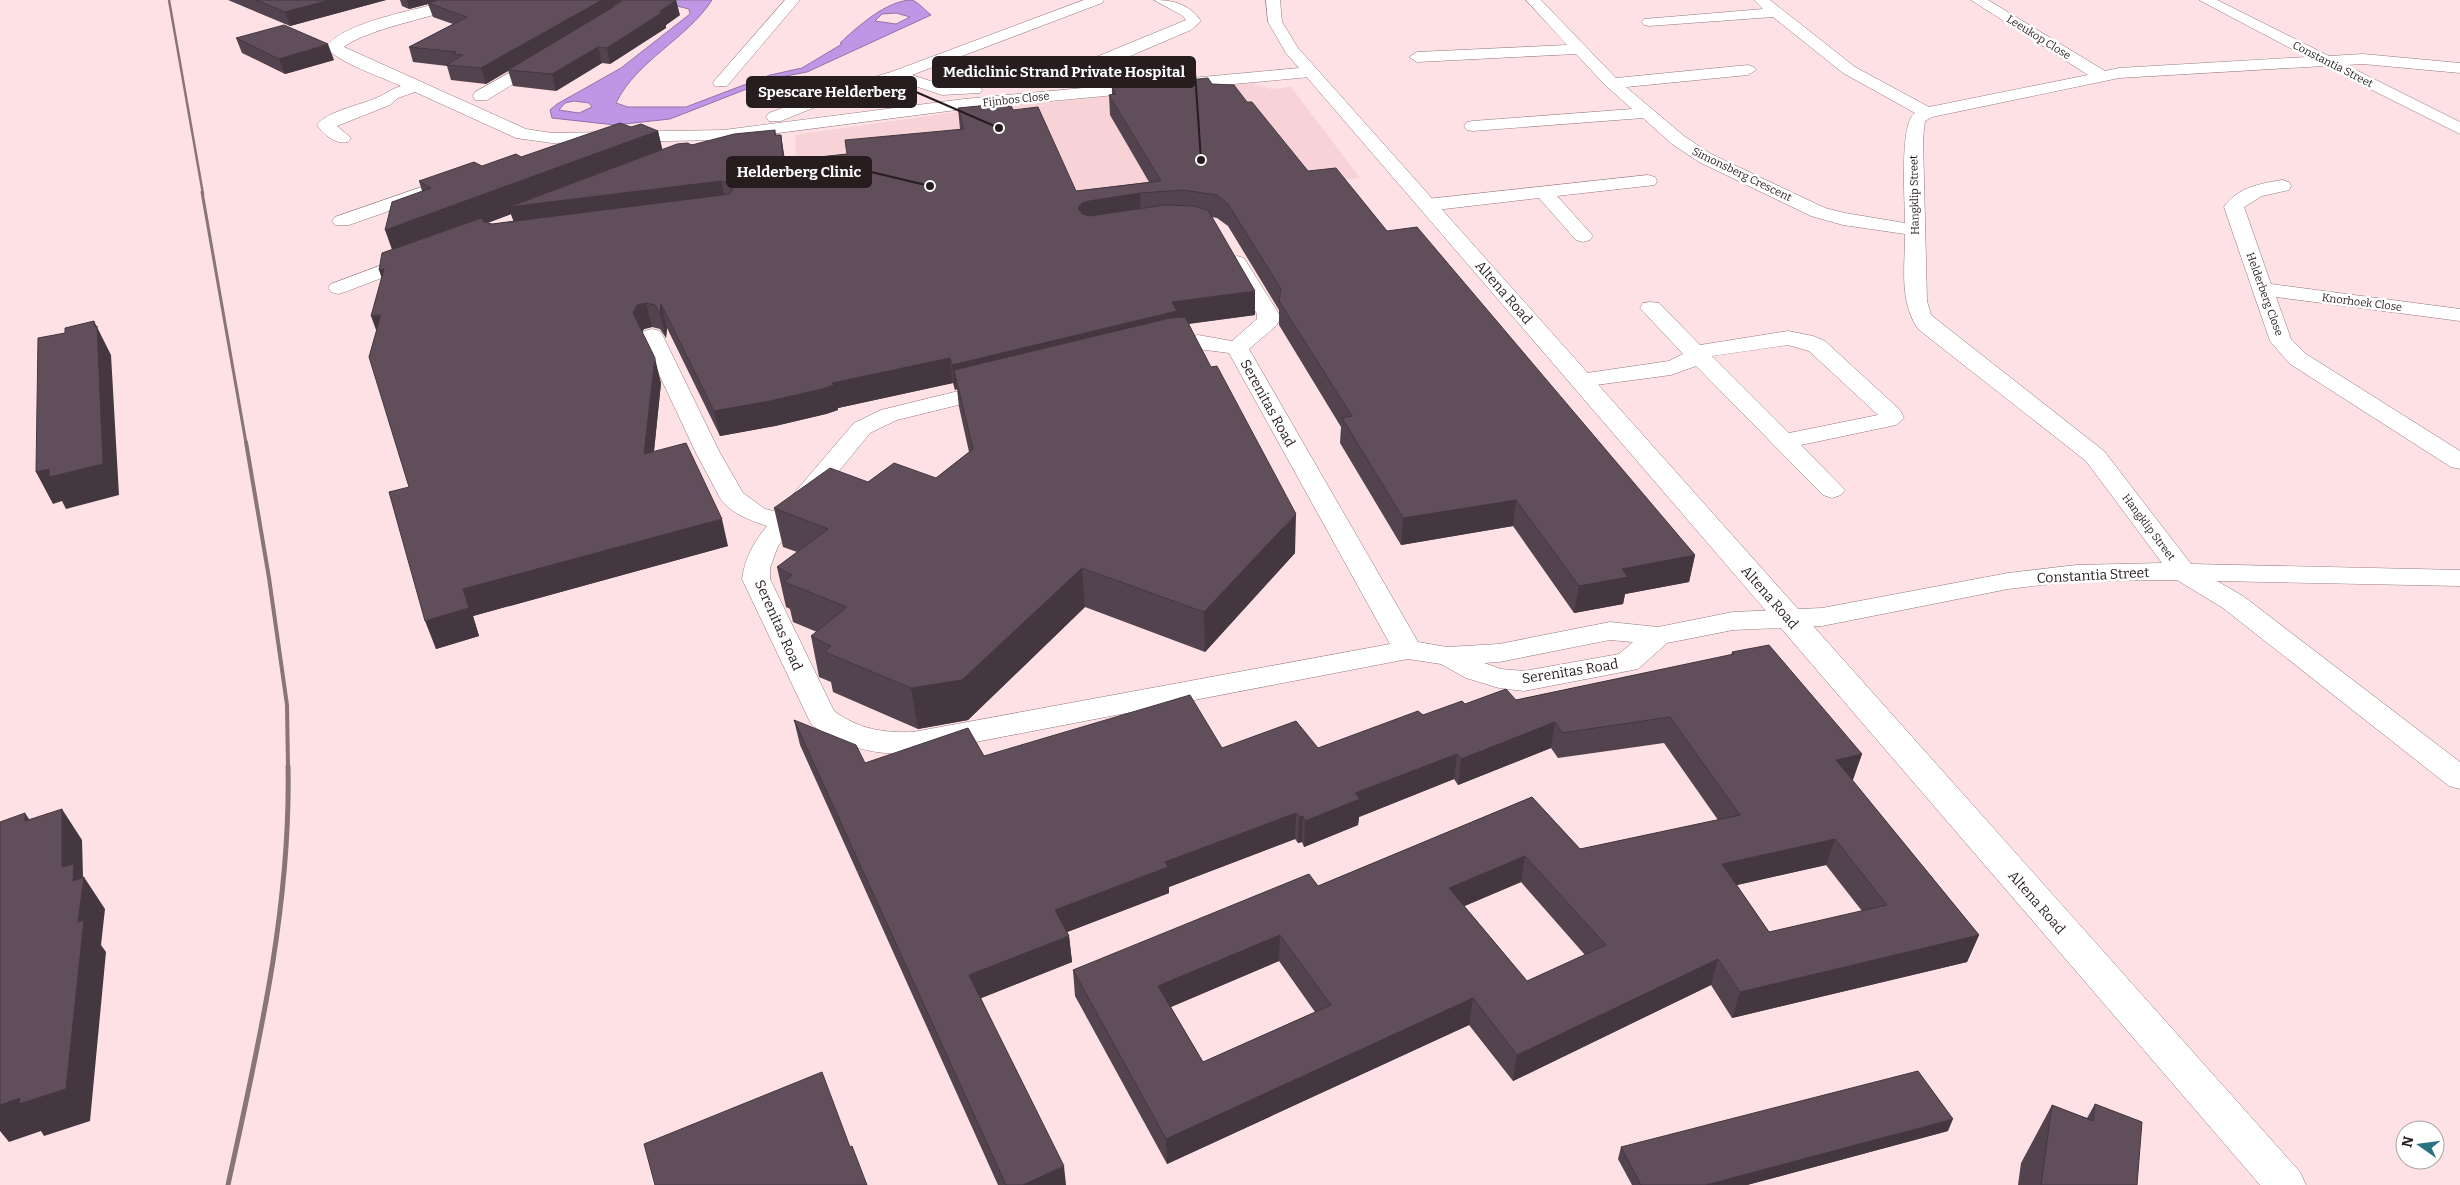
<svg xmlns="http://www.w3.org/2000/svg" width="2460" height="1185" viewBox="0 0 2460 1185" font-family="Bitter,serif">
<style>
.built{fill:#f7d2d7}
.water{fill:#be96e5;stroke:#9172aa;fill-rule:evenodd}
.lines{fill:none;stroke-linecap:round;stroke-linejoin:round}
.minor-casing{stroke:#92787c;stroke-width:1}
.tertiary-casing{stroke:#92787c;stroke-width:1}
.minor{fill:#fff;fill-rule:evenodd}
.tertiary{fill:#fff;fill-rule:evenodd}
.rail-far3{stroke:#887578;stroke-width:2.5}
.rail-far2{stroke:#887578;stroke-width:3}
.rail-far1{stroke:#887578;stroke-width:4}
.rail{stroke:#887578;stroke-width:5}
.wall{fill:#53434e;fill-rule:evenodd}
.shaded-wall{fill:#443740}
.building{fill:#614e5b;stroke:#443740;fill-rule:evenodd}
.labels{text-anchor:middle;stroke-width:5;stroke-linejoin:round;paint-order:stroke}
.far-street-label{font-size:11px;fill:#271d1f;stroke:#fff}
.street-label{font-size:14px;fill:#271d1f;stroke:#fff}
.leader{fill:none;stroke:#271d1f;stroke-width:2}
.callout-dot{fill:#271d1f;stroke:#fff;stroke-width:2}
.callout{fill:#271d1f;stroke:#271d1f;stroke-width:2}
.callout-label{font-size:15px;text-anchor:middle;font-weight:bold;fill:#fff}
</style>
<rect width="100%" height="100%" fill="#fee1e5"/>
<path class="built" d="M1251,83L1271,89L1291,87L1360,178L1077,213L791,165L796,153L795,135L984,108Z"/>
<path class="water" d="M677,0H712C687,39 637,60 616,103L628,107H686L770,75L802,68L842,44L840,43C857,27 887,0 912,0C918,2 926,11 931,15L807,72L775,78L670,119L615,125L552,118L550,110L557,104L621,68L690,14L689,9L673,5ZM896,13L910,17L896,24L875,21L882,14ZM574,101L589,103L592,107L579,113L559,110L565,103Z"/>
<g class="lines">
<defs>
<g id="minor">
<path d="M450,0H472C464,12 370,26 344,47L526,129L552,133L724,130L964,99L1310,67L1318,72L1310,77L964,109L724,140L552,143L516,138L415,92L398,98L390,105L337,126L351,138L348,142C336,145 324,135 317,125C327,111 361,105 376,98C386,94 389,90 401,86C382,77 338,63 326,47C344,21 419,10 450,0Z"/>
<path d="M785,0H800L727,86H715L713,83L715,80Z"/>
<path d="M1084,0H1104L1102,3L912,75L943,85L980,87L982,90L980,93L942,95L897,80L843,96L781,121H769L766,117L769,113L831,90L891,72Z"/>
<path d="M1154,0C1174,0 1189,4 1201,21L1191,30C1161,42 1051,94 1026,87L1024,84L1026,81L1050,76L1186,20L1183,16Z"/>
<path d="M1526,0H1541L1616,78L1748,65L1754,67L1756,70L1748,75L1626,87L1684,136L1711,154L1825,208L1845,213L1905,223C1905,203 1899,122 1915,113L1843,73L1773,17L1649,26L1644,25L1642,22L1644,19L1763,9L1754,0H1770L1855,67L1929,107L2088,75L1971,0H1988L2105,71L2119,68L2307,57L2199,0H2217L2329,56L2363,54L2460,63V73L2363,64L2346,65L2460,122V134L2324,66L2119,78L1932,117L1925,121L1923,139L1927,301L1931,315L2104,451L2191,564L2460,570V586L2217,581L2243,596L2460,762V789L2449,786L2223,608L2177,580L2076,581L2008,589L1822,626L1733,630L1667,643L1638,669L1524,691L1499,688L1466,678L1441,664L1408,659L913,754C876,755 841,748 811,724L742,579C745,557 754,542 767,526C750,520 731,514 720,498L696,453L641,336L644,331L652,329L660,331L663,336L720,453L743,493L765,509L778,512L854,423L881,410L995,382L1003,384L1007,389L1003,394L897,420L870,433L778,546L770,568V579L834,711C859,729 882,733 913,732L1390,644L1229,353L1198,349L1160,355L1152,353L1149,348L1152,343L1198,335L1232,341L1257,319V314L1227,262L1230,258L1237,256L1244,258L1279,314V321L1276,326L1249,349L1418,642L1447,647L1499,644L1610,622L1658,627L1733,612L1822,608L2008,573L2076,565L2162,563L2086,461L1918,329C1899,301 1905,267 1905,234L1843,225L1811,216L1699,162L1672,144L1643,118L1473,131L1467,130L1464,126L1467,122L1473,121L1632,109L1606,86L1576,54L1417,62L1409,57L1417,52L1567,45ZM1610,640L1633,642L1619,654L1524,671L1501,669L1484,663L1499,662Z"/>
<path d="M543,54L549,56L551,59L549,62L487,100H475L473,96L475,92Z"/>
<path d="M459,174L466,176L468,180L466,184L349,225H335L332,221L335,217Z"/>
<path d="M1648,175L1655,177L1657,181L1655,185L1557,196L1593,236L1590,240L1583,242L1576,240L1539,198L1427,211L1420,209L1418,205L1420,201L1427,199Z"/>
<path d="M2282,180L2289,182L2291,186L2289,190L2262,196L2244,207L2271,284L2460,309V321L2276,297L2291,339L2306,354L2460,451V469L2451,467L2290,364L2270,341L2224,207C2238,187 2259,184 2282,180Z"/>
<path d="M414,253L421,255L424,259L421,263L345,292L338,294L331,292L328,288L331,284Z"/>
<path d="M1651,302L1659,303L1700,345L1788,331L1813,336L1825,341L1900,410L1904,418L1896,425L1801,445L1845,490L1841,495L1832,498L1823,495L1696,366L1671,375L1581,387L1573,385L1570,380L1573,375L1669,361L1683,354L1640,308L1643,303ZM1788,345L1809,351L1878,415L1789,433L1712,356Z"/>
</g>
<path id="tertiary" d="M1266,0H1280L1282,22L1298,48L2300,1172L2306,1185H2260L1286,53L1268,22Z"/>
</defs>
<use href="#minor" class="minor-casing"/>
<use href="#tertiary" class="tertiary-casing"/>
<use href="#minor" class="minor"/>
<use href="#tertiary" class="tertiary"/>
<path class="rail-far3" d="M169,0L203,194"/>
<path class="rail-far2" d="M202,192L246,443"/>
<path class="rail-far1" d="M246,442L269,578L287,705L288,767"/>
<path class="rail" d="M228,1185C258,1047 291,908 288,766"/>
</g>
<g class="wall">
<path d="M228,0H386L290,26Z"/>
<path d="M400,0H624L613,7L680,15L666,25V28L610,64L602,63L556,91L513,86L508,70L486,84L451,80L447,66L413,62L409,47L453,24L433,17L428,4L409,9L402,6Z"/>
<path d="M236,38L334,60L285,74L242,53Z"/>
<path d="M1212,84L1247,102L1308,171L1387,231L1695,555L1689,582L1625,594L1623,604L1574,613L1513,526L1401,545L1340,443L1341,427L1279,325V310L1228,226L1217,218L1212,217L1255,315L1189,324L1295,553L1205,652L1085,607L968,720L918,729L833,692L831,682L819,677L811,636L817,632L793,622L790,609L786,607L777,567L797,552L783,547L774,508L868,482L936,478L969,452L959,407L957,389L955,390L953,383L838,408V410L826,414L775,426L720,436L667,328L666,338L660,329L652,327L644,329L642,332L661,383L654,451L728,546L473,616L479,636L436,649L409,487L376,331L392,250L422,191L419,181L521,157L631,127L658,131L662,150L775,130L776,135H781L785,160L847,154L960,129L958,108L1013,110L1076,191L1149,182L1110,115L1109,95L1112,94V88ZM511,214L514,221L492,224L487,223Z"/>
<path d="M1732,652L1862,754L1852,780L1979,935L1967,962L1732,1018L1711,985L1513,1081L1469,1025L1167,1164L1075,996L1073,970L1318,886L1532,797L1580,849L1718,820L1664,743L1558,758L1551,748L1458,785L1454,779L1359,817L1358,825L1304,847L1302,842L1298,843L1295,839L1169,887V893L1067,932L1069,936L1072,962L981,998L1066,1185H998L800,745L794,720L865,763L984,756L1222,748H1318L1423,715L1465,704L1516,700L1731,655ZM1826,865L1862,911L1769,932L1737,885ZM1521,882L1585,955L1527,981L1464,906ZM1279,961L1315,1012L1203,1062L1171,1007Z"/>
<path d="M2095,1104L2137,1185H2018L2021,1163L2052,1105L2087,1118Z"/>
<path d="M1948,1131L1747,1185H1632L1618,1159L1621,1147Z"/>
</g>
<g class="shaded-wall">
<path d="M330,0H386L290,26L285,12Z"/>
<path d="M407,0H443L409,9Z"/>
<path d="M602,0H624L613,6L614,9L486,84L481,68Z"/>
<path d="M676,0L680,15L666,25V28L610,64L607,48Z"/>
<path d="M328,44L334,60L285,74L279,59Z"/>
<path d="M598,47L602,63L556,91L552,74Z"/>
<path d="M658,131L664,156L721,181L726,203L516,229L511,214L395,258L385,230Z"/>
<path d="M781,135L784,156L787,182L783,161Z"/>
<path d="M1140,193L1141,215L1079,231L1078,208L1082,203L1089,201Z"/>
<path d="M384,269L387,294L379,270Z"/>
<path d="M1255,291V315L1177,325L954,370L957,389L955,390L952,365L1172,302Z"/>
<path d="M646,303L652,327L644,329L639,337L633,313L637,305Z"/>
<path d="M661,304L667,328L666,338L660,314Z"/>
<path d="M380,315V341L371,316Z"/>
<path d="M94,321L111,355L119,495L66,509L62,501L53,504L36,472L95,327Z"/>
<path d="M655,358L661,383L651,480L644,454Z"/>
<path d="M950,358L953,383L838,408V410L826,414L775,426L720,436L714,411L832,383Z"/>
<path d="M1516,500L1513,526L1401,545L1403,518Z"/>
<path d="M1296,514L1295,553L1205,652L1204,612Z"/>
<path d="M722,519L728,546L473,616L479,636L436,649L425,621L463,589Z"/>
<path d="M1695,555L1689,582L1625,594L1623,604L1574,613L1579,586L1622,569Z"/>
<path d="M1082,568L1085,607L968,720L918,729L911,688Z"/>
<path d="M1555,722L1551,748L1458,785L1461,759Z"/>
<path d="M1457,754L1454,779L1359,817L1358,825L1304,847L1305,821L1355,793Z"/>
<path d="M1862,754L1853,780L1828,786L1836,760Z"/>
<path d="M62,809L82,840L83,877L84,878V877L105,909L101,945L106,952L90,1121L44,1136L41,1131L9,1142L0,1131V1105L78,922L62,867Z"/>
<path d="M25,813L46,845L25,821Z"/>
<path d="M1296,813L1295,839L1169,887V893L1057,936L1055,910L1165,862Z"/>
<path d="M1303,816L1302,842L1298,843L1299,817Z"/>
<path d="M1835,839L1826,865L1715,890L1722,864Z"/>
<path d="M1525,856L1521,882L1446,914L1449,888Z"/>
<path d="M1280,935L1279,961L1159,1012L1158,986Z"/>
<path d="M1979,935L1967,962L1732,1018L1740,992Z"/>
<path d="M1069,936L1072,962L974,1001L969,975Z"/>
<path d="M1718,959L1711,985L1513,1081L1517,1055Z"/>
<path d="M1473,998L1469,1025L1167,1164L1166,1139Z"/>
<path d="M1953,1119L1948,1131L1747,1185H1706Z"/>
<path d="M1064,1166L1066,1185H1023Z"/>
</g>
<g class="building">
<path d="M256,0H330L285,12Z"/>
<path d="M438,0H602L481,68L446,65L463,55L453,54L456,52L409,47L467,17L428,3Z"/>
<path d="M625,0H676L659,12H663L607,48L598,47L552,74L508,70Z"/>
<path d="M284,25L328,44L279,59L236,38Z"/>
<path d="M1208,78L1212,84L1234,85L1247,102H1252L1308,171L1336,168L1387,231L1417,227L1695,555L1622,569L1628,577L1579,586L1516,500L1403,518L1342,418L1352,416L1279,301L1281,289L1228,204L1217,195L1183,190L1140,193L1089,201L1082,203L1078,208L1082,214L1090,216L1165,205L1194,206L1208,210L1255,291L1172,302L1177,311L952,365L950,358L832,383L834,385L822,389L770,401L714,411L661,304L660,314L655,305L646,303L637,305L633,313L655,358L644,454L686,443L722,519L463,589L469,608L425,621L389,492L409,487L369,357L380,318V315L371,316L384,269L379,270L382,253L481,218L484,222L492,224L730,194L733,188L729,183L721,181L509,207L677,144L687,143L692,145L734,134L775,130V135H781L783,161L847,154L845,140L964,129L958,108L1010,103L1013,110L1038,107L1076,191L1161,181L1109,95L1116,94L1112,88Z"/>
<path d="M620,123L631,127L641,124L658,131L385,230L392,202L431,188L419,181L474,162L482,166L516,154L521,157Z"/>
<path d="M1185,317L1211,367L1217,366L1296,514L1204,612L1082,568L962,680L911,688L825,652L831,646L811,636L847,607L784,582L792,575L777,567L828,529L774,508L830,468L868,482L894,463L936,478L973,449L954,370L1170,318Z"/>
<path d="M94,321L95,327L97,326L103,464L49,477V469L36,472L38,338L65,333V328Z"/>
<path d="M1769,645L1862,754L1836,760L1979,935L1740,992L1718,959L1517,1055L1473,998L1166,1139L1073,970L1309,874L1318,886L1532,797L1580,849L1740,815L1670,717L1562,733L1555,722L1461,759L1457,754L1355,793L1360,799L1305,821L1303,816L1299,817L1296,813L1165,862L1168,867L1055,910L1069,936L969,975L1064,1166L1023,1185H1006L794,720L856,745L865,763L968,728L984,756L1190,695L1222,748L1296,721L1318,748L1418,711L1423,715L1462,701L1465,704L1506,689L1516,700L1734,654L1732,652ZM1835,839L1887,905L1769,932L1722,864ZM1525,856L1606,945L1527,981L1449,888ZM1280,935L1331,1005L1203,1062L1158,986Z"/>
<path d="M62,809V867L74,864L73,881L84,877L78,922L84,920L66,1089L19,1104L20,1098L0,1105V822L25,813V821Z"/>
<path d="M1918,1071L1953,1119L1706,1185H1641L1621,1147Z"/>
<path d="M822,1072L850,1147L852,1146L867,1185H655L644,1144Z"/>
<path d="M2095,1104L2142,1122L2137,1185H2041L2052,1105L2093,1121Z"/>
</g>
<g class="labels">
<g class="far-street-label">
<text transform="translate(2039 37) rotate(32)" y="4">Leeukop Close</text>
<text transform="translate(2333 64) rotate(27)" y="4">Constantia Street</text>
<text transform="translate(1016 99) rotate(-6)" y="4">Fijnbos Close</text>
<text transform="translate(1742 174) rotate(26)" y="4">Simonsberg Crescent</text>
<text transform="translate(1914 195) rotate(-91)" y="4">Hangklip Street</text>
<text transform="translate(2265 294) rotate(70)" y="4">Helderberg Close</text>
<text transform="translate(2362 302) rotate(7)" y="4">Knorhoek Close</text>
<text transform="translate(2149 527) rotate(53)" y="4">Hangklip Street</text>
</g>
<g class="street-label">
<text transform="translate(1504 292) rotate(49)" y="5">Altena Road</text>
<text transform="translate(1268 403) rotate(61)" y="5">Serenitas Road</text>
<text transform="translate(2093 575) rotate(-3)" y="5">Constantia Street</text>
<text transform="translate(1770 597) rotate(49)" y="5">Altena Road</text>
<text transform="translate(779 625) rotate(66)" y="5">Serenitas Road</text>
<text transform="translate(1570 671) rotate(-9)" y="5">Serenitas Road</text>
<text transform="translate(2037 902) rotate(49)" y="5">Altena Road</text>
</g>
</g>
<path class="leader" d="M1201 160L1195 72M999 128L916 92M930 186L871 172"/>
<g class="callout-dot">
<circle cx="1201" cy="160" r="5"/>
<circle cx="999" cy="128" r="5"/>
<circle cx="930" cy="186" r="5"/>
</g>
<g class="callout">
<rect x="933" y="57" width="262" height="30" rx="5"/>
<rect x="747" y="77" width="169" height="30" rx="5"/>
<rect x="727" y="157" width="144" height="30" rx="5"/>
</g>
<g class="callout-label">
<text x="1064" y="77">Mediclinic Strand Private Hospital</text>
<text x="832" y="97">Spescare Helderberg</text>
<text x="799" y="177">Helderberg Clinic</text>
</g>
<g transform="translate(2420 1145) rotate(284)"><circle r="24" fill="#ffffff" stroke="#a9a5a5"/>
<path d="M0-4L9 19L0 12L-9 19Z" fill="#2d7281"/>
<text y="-8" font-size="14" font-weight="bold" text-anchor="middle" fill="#271d1f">N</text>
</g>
</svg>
